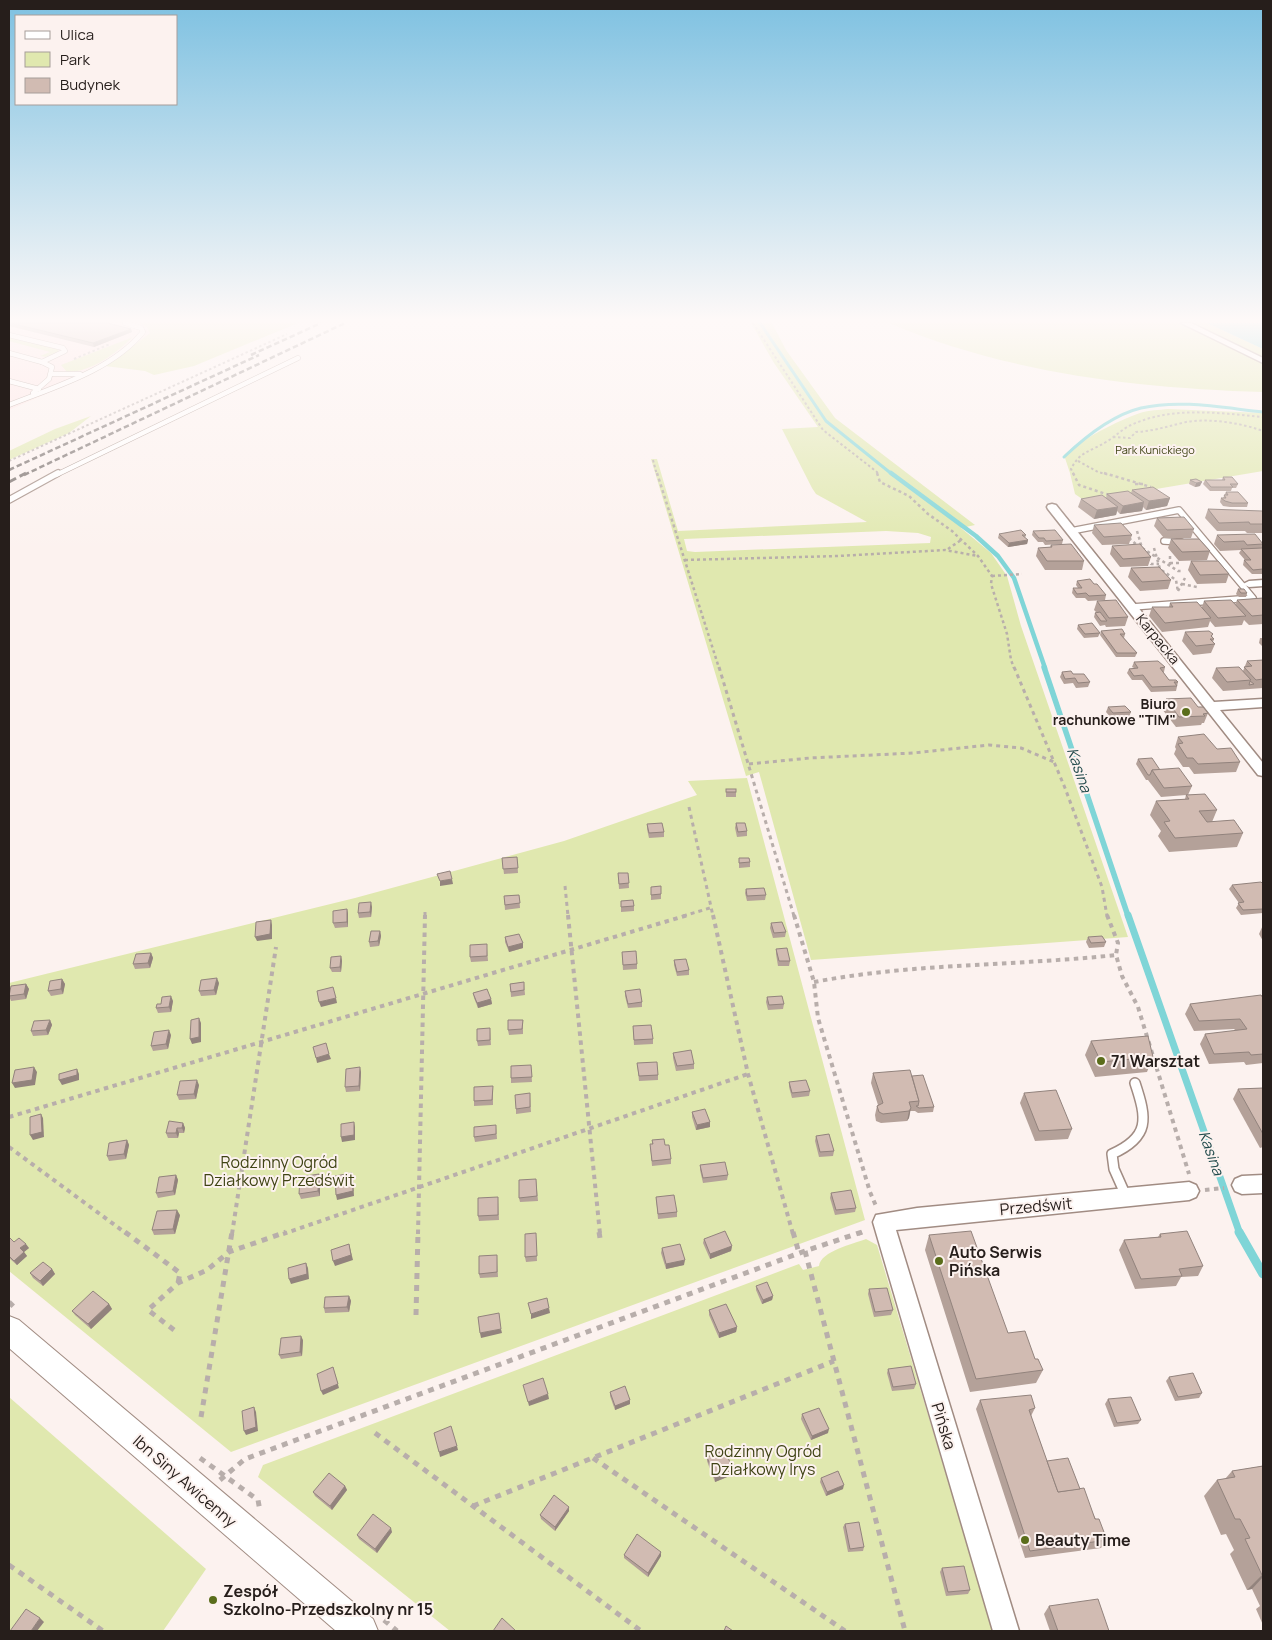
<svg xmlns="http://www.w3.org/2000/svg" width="1272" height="1640" viewBox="0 0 1272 1640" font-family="Manrope,sans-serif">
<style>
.industrial{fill:#ffe3e3}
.green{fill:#e0e8af;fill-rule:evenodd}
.water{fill:#7fd5d7}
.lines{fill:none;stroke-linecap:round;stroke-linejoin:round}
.stream-far4{stroke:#7fd5d7;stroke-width:3}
.stream-far3{stroke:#7fd5d7;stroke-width:4.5}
.stream-far2{stroke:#7fd5d7;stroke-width:5.5}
.stream-far1{stroke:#7fd5d7;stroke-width:7}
.stream{stroke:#7fd5d7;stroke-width:9}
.service-far2-casing{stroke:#a18c83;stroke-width:5.5}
.service-far1-casing{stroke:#a18c83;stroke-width:8}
.service-casing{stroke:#a18c83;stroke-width:12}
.minor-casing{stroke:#a18c83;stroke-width:3}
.tertiary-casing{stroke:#a18c83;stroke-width:2}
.path-far4{stroke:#b8aeab;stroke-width:2;stroke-dasharray:2.5 2.5;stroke-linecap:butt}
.path-far3{stroke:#b8aeab;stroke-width:2.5;stroke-dasharray:3 3;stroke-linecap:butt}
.path-far2{stroke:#b8aeab;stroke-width:3;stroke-dasharray:4 4;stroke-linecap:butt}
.path-far1{stroke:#b8aeab;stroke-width:4;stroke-dasharray:4.5 4.5;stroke-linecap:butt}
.path{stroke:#b8aeab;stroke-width:5;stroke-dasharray:6 6;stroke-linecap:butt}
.service-far2{stroke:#fff;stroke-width:4.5}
.service-far1{stroke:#fff;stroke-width:5.5}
.service{stroke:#fff;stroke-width:9}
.minor{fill:#fff;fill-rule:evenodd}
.tertiary{fill:#fff;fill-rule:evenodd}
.rail-far1{stroke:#756c69;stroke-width:2.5;stroke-dasharray:5.5 3;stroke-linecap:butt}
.rail{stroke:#756c69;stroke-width:3;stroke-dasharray:8 4;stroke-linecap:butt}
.wall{fill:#b4a199}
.shaded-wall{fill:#92837d}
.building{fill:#d1bbb2;stroke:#92837d}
.poi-dot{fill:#5a6d1b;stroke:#fcf2ef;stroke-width:2}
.labels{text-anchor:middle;stroke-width:4;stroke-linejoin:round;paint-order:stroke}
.far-park-label{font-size:11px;fill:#3f4314;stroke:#fcf2ef}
.street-label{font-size:14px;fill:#261e1b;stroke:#fcf2ef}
.poi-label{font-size:14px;font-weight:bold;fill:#261e1b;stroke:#fcf2ef;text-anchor:end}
.water-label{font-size:15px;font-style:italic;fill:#224b4c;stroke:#fcf2ef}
.near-poi-label{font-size:16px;font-weight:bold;fill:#261e1b;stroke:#fcf2ef;text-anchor:start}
.near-park-label{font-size:16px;fill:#3f4314;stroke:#fcf2ef}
.near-street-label{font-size:16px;fill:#261e1b;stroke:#fcf2ef}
</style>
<rect width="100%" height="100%" fill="#fcf2ef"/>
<path class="industrial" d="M9,323H174L173,325L71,383L9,410Z"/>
<g class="green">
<path d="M139,323H298L194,366L154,375L145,371L105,366L9,410L59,387L120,356L150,333L147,327Z"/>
<path d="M751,323H772L786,350L835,418L975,525L961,528L991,553L1007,576L1021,626L1128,937L811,960L759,772L746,776L651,459H657L678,531L867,522L816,494L812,488L782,429L818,427L774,363ZM886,531L918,533L931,537L930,543L695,552L687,551L684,539Z"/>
<path d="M889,323H1179L1263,364V392C1137,388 1006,373 889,323Z"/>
<path d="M1193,323H1207L1263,349V357Z"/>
<path d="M9,337L57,349L59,351L46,357L40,356L50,352L9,341Z"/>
<path d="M133,337C116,353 92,372 67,372L61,365Z"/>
<path d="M1168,409L1263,413V471L1085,501L1075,494L1070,473L1064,455C1080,440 1119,420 1140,413C1149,410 1159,410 1168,409Z"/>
<path d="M91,416L69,433L9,460V451L55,429Z"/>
<path d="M747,778L865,1220L231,1452L9,1271V983L355,898L564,841L697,795L688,781Z"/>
<path d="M866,1239L877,1245L993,1631H450L258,1477L263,1465L799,1264L803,1270L819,1266C821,1251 853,1244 866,1239Z"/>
<path d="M9,1397L206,1569L163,1631H9Z"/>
</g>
<path class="water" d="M1207,323H1263V349Z"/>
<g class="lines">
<g class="stream-far4">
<path d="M760,323L826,421L893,475"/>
<path d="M1064,457C1085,437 1112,415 1141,408C1180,399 1224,408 1263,412"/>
</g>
<path class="stream-far3" d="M891,473L976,536L998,556L1014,578L1045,668"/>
<path class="stream-far2" d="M1044,667L1128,916"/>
<path class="stream-far1" d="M1128,915L1240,1234"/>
<path class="stream" d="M1239,1232L1263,1274"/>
<defs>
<g id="service-far2">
<path d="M9,335L63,348L65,351L42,362"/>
<path d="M9,353L42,362L52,367L49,379L33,393"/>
<path d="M53,374H80"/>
<path d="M9,381L39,389"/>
<path d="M9,405C54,387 111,371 143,332L141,328L125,323"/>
<path d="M56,475L298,358"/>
</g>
<g id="service-far1">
<path d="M9,500L58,473"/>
<path d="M1071,531L1179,510L1253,598L1132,607"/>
<path d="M1164,541L1181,542"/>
</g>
<path id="service" d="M1126,1196L1114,1169L1112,1154C1150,1137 1147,1119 1135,1083"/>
<g id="minor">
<path d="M1181,323H1191L1263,358V363Z"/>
<path d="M1052,504L1056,505L1214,702L1263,699V707L1220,710L1263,763V776L1258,775L1048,509L1047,507L1048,505Z"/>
<path d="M1263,580V586L1249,587L1243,584L1249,581Z"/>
<path d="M1263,1175V1193L1242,1194L1235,1191L1232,1185L1235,1179L1242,1176Z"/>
<path d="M1189,1182L1196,1185L1199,1191L1196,1197L1189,1200L896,1230L1019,1631H993L873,1222L876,1215L917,1208Z"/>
</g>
<path id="tertiary" d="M9,1316L19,1320L373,1619L378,1631H336L9,1348Z"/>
</defs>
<use href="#service-far2" class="service-far2-casing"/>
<use href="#service-far1" class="service-far1-casing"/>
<use href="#service" class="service-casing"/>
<use href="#minor" class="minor-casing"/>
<use href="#tertiary" class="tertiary-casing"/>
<g class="path-far4">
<path d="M753,323L823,430L877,472L878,475"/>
<path d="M74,359L110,344"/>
<path d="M1113,437L1130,438L1136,432C1154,431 1169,426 1186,422C1210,418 1241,423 1263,431"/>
<path d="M653,460L657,475"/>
<path d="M9,461L287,334"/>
<path d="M1078,461L1098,472L1109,475"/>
<path d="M1074,475L1071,469C1080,451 1090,452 1106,442C1115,437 1122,429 1131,425C1172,406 1219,413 1263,417"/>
</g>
<g class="path-far3">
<path d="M657,473L719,668"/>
<path d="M877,473L880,482L909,496L928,514L952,531L978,556L992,576L991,584L1007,634L1011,660L1014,668"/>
<path d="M1073,473L1079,485L1109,495"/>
<path d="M1104,473L1151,487"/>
<path d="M1135,484H1143"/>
<path d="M1137,531L1142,548L1178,571H1183"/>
<path d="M1129,538L1138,546"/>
<path d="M1154,548L1160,569L1176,580L1178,592"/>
<path d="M948,549L961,540"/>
<path d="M1170,556V566"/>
<path d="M1147,559L1151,564H1159"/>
<path d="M685,560L838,556L945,550L978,556"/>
<path d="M1170,563H1180"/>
<path d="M992,576L1022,574"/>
<path d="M1182,584L1197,587"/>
<path d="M1178,591L1185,578"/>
</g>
<g class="path-far2">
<path d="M719,667L794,916"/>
<path d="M1014,667L1065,788L1102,887L1107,916"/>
<path d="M749,764L810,758L913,753L989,745L1021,748L1054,762"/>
<path d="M689,807L713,916"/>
<path d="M565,886L568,916"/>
<path d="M425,916V909"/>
<path d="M683,916L710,908"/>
</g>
<g class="path-far1">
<path d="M568,915L600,1234"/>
<path d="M713,915L748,1074L793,1234"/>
<path d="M794,915L814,982L818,1018L870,1192L876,1206"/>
<path d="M1107,915L1118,943L1116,955L1122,976L1138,1007L1189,1174"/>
<path d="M814,982C914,963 1015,966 1116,955"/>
<path d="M9,1117L688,915"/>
<path d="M9,1147L127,1234"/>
<path d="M1205,1190L1224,1188"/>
<path d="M232,1234L276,947"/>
<path d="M283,1234L748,1074"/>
<path d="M418,1234L425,915"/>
<path d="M858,1234L866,1231"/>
</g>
<g class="path">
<path d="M125,1232L180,1273L178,1283"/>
<path d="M599,1232L600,1238"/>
<path d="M793,1232L799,1253"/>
<path d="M805,1251L905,1631"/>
<path d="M9,1302L15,1308"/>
<path d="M416,1315L418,1232"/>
<path d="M174,1330L148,1310L178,1283L207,1270L229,1252L286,1232"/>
<path d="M201,1417L232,1232"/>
<path d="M375,1433L641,1631"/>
<path d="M200,1458L258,1500L260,1511"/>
<path d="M593,1458L845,1631"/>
<path d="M220,1480L245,1459L805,1251L862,1232"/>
<path d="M473,1506L834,1361"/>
<path d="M9,1565L103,1631"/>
<path d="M384,1620L397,1631"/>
</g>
<use href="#service-far2" class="service-far2"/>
<use href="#service-far1" class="service-far1"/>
<use href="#service" class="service"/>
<use href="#minor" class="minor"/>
<use href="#tertiary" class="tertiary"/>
<g class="rail-far1">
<path d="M251,355L321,323"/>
<path d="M9,470L259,355"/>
<path d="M24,475L345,323"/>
</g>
<path class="rail" d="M9,482L26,473"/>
</g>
<g class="wall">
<path d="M9,323L131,329L132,332L94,347L9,326Z"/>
<path d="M1223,477L1238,484L1236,488H1232L1231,491H1210L1203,484L1205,480H1222Z"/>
<path d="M1190,480L1200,486L1195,487L1189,484Z"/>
<path d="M1132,490L1170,498L1167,506L1146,510L1143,507L1142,511L1120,514L1117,511L1116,515L1094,519L1078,507L1081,499L1106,498L1107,494L1131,493Z"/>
<path d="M1226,492L1248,503L1247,507H1230L1223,506L1220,502L1221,498H1223Z"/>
<path d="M1208,509L1263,512V533H1247L1245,531H1217L1205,518Z"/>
<path d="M1157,518L1194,529L1191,538H1164L1154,526Z"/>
<path d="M1094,525L1132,535L1129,544L1102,545L1092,533Z"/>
<path d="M1033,531L1063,540L1062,544L1045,545L1043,542H1038L1032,535Z"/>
<path d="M999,534L1026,535L1025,538L1028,540L1027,544L1008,547L998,538Z"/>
<path d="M1217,535L1263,543L1262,548L1263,549V574H1252L1243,565L1244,560H1245L1239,553L1241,550L1220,551L1214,544Z"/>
<path d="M1171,539L1210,551L1207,560L1179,561L1168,548Z"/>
<path d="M1051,545L1084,561L1082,570H1045L1036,556L1038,548L1050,547Z"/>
<path d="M1112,546L1151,557L1148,566L1120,567L1110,554Z"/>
<path d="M1191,561L1229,574L1226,583L1197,584L1188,570Z"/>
<path d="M1131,568L1171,580L1168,589L1140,591L1128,577Z"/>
<path d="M1077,581L1094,584L1106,595L1105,600L1088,601L1085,598H1076L1072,593L1073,588H1078L1076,585Z"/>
<path d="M1238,589L1247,593L1246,597H1239L1236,594Z"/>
<path d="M1263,598V624L1249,625L1244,620L1242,625L1215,627L1210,621L1208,627L1162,632L1149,616L1152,607H1169L1170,603L1202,607L1204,601L1235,605L1237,600Z"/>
<path d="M1097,601L1128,617L1125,626L1106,627L1105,625L1100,626L1094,617L1095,613L1096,612L1094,610Z"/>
<path d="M1078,625L1100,633L1098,637L1084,638L1077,629Z"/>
<path d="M1101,631L1125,634L1124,638L1137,653L1135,657H1116L1100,635Z"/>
<path d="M1185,632L1213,634L1212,636L1214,639L1213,642L1215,644L1211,653L1193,655L1182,641Z"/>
<path d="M1260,638H1263V647L1259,643Z"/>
<path d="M1263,660V688L1223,691L1212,678L1216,668L1243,671L1247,661Z"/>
<path d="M1134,662L1165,667L1164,672H1163L1169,680L1178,682L1176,691L1151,692L1142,680H1132L1127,673L1129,669L1134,668L1132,667Z"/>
<path d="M1062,672L1073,674L1090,682L1088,687L1076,688L1073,683L1064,684L1060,677Z"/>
<path d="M1166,699L1198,707L1208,713L1204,723H1202L1201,725L1176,727L1162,709Z"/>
<path d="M1108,707L1131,712L1129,717L1111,718L1106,712Z"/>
<path d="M1178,737L1217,749L1240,762L1236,772L1194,774L1189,767H1183L1174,754L1176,749L1175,747Z"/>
<path d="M1138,759L1192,786L1188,795L1217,810L1212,822L1243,833L1237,847L1169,852L1158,836L1161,831L1150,815L1156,801L1185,799L1186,795L1161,797L1148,780H1146L1136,764Z"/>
<rect x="726" y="789" width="10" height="8"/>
<path d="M736,823L747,831V836L737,837L735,828Z"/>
<path d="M647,824L664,832V837L649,838L647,829Z"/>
<path d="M517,857L518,873L504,874L502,858Z"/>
<path d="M739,858L750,862V867L739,868Z"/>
<path d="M618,873H628L629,888L619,889Z"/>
<path d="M1263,884V913L1241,915L1236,908L1239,903L1229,889L1232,885Z"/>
<path d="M651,887L661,894V899L651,900Z"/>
<path d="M746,889L766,895L765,900L747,901L745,893Z"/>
<path d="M519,895L520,908L505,910L504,896Z"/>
<path d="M621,901L634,906V911L621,912Z"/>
<path d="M372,907L371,917L359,918L358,913Z"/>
<path d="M347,909L348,914V927L335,928L333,923Z"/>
<path d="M771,923L786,932L785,937L773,938L770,928Z"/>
<path d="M1263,925V941L1259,934Z"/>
<path d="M380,931L381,936L379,946L370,947L369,942Z"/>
<path d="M505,937L523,943V948L509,952L505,942Z"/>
<path d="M1088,937L1106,942L1104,947L1089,948L1086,942Z"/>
<path d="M487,948L488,961L471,962L470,957Z"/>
<path d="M776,949L790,961L789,966H778L776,954Z"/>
<path d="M622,952L637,964V969L623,970Z"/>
<path d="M151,953L153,958L150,968L135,969L133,964Z"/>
<path d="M341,956L342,961L341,972H332L330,968Z"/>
<path d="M674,960L689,970V975L677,976L674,965Z"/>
<path d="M62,979L65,984L63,994L51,996L48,991Z"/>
<path d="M524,982L525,995L511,997L510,984Z"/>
<path d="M219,983L216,995L201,996L199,991Z"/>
<path d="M26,984L29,989L26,999L11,1001L9,996Z"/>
<path d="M625,991L642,1002V1007L628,1008L625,996Z"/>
<path d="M473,993L491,999L492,1004L478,1008L474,998Z"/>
<path d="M767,997L784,1004L783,1009L768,1010L766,1002Z"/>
<path d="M1263,998V1063L1246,1065L1244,1062L1209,1064L1200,1044L1205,1034L1236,1031L1234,1029L1194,1031L1185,1014L1190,1004Z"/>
<path d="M173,1001L171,1012L158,1013L156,1008Z"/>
<path d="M50,1020L52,1025L48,1035L33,1036L31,1031Z"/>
<path d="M523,1020V1034L509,1035L508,1030Z"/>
<path d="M633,1026L653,1039V1044L634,1045Z"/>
<path d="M490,1028L491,1045L478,1046L477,1041Z"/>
<path d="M171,1035L168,1049L153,1051L151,1046Z"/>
<path d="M1091,1041L1153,1057L1147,1072L1095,1077L1085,1055Z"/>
<path d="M673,1053L694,1064V1069L676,1071L673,1058Z"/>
<path d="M637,1063L658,1075V1080L639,1081Z"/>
<path d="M531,1065L532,1082L511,1083V1078Z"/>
<path d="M361,1072L360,1091L346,1092L345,1087Z"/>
<path d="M873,1073L912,1076L934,1107L933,1112L918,1113L915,1111H910L909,1118L907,1121L881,1123L876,1121L875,1115L877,1106L878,1105L871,1083Z"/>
<path d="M789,1082L810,1091L809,1096L792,1098L789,1087Z"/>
<path d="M199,1085L196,1099L179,1100L177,1095Z"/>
<path d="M1263,1088V1147L1260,1148L1233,1099L1238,1089Z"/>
<path d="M493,1090V1105L474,1106V1101Z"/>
<path d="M530,1093L531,1112L516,1114V1109Z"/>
<path d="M1024,1093L1072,1129L1068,1139L1035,1141L1020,1103Z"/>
<path d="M692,1112L710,1122V1127L696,1130L692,1117Z"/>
<path d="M183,1123L185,1128L184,1133H179L178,1138H168L166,1133Z"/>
<path d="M496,1125L497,1139L475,1142L474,1137Z"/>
<path d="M816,1136L834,1151L833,1156L819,1157L815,1141Z"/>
<path d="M127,1140L129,1145L126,1159L109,1161L107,1156Z"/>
<path d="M652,1140L665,1145L671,1159V1164L652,1166L650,1144H652Z"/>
<path d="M700,1165L728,1175L727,1180L703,1183L700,1170Z"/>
<path d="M176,1175L178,1180L175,1195L158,1198L156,1193Z"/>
<path d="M320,1179V1196L301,1199L299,1194Z"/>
<path d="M536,1179L538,1201L520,1202L519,1198Z"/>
<path d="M831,1193L856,1208L855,1212L835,1215L830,1198Z"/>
<path d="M498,1197L499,1220L479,1221L478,1216Z"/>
<path d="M656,1197L677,1212V1217L658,1219Z"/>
<path d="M180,1215L175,1234L154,1235L152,1230Z"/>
<path d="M1160,1234L1203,1266L1198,1276L1181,1277L1176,1286L1135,1289L1119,1250L1124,1240L1158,1237Z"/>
<path d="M929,1235L1008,1333L1035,1359L1043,1370L1036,1383L970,1392L925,1250Z"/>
<path d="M9,1237L14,1242L29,1248L24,1252L27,1256L17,1265L9,1258Z"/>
<path d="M536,1237L537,1261L526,1262L525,1257Z"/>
<path d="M704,1239L732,1246L731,1251L710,1259L703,1243Z"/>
<path d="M662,1248L684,1265L666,1269L661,1253Z"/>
<path d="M497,1255L498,1277L480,1278L479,1274Z"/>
<path d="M52,1269L55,1274L43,1286L33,1278L30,1273Z"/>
<path d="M756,1286L773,1296L772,1300L762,1304L756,1290Z"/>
<path d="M869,1289L893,1310L891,1315L874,1317L868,1294Z"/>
<path d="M349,1296L351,1301L349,1312L325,1313L324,1308Z"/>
<path d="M109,1304L112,1309L91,1329L75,1315L72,1311Z"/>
<path d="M709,1310L737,1327L736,1332L719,1338L709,1315Z"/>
<path d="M303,1340L302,1356L281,1359L279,1355Z"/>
<path d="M888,1369L916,1384L914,1389L892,1391L887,1373Z"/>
<path d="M1169,1377L1202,1393L1199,1398L1175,1401L1166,1381Z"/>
<path d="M610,1392L630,1404L615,1410L610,1396Z"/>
<path d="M1108,1399L1141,1420L1138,1424L1114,1427L1105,1404Z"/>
<path d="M980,1400L1035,1408L1031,1416L1047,1461L1080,1489L1107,1540L1101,1548L1025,1558L976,1409Z"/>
<path d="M802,1414L828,1433L811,1440L801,1419Z"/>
<path d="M707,1457L732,1475L715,1482L707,1461Z"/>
<path d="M1263,1466V1625L1256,1609L1260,1606L1252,1589L1247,1590L1230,1554L1234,1550L1226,1534L1221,1535L1204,1496L1217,1480L1225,1479L1232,1471Z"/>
<path d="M821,1478L843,1489L826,1496L820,1482Z"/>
<path d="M345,1486L347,1490L332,1510L315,1496L313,1492Z"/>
<path d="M569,1507V1511L555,1531L541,1519L540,1515Z"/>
<path d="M845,1524L864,1547L863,1551L848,1552L843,1527Z"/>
<path d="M392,1532L377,1553L359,1539L357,1535Z"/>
<path d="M661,1552V1556L648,1577L624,1558V1555Z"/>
<path d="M942,1568L970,1590L968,1594L946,1596L940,1572Z"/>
<path d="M1049,1606L1109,1631H1050L1044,1614Z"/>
</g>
<g class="shaded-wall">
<path d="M131,329L132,332L94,347L93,343Z"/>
<path d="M1202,482L1200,486L1195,487L1196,483Z"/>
<path d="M1170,498L1167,506L1146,510L1149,501Z"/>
<path d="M1144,502L1142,511L1120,514L1123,506Z"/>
<path d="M1118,507L1116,515L1094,519L1097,510Z"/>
<path d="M1028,540L1027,544L1008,547L1009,543Z"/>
<path d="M452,879L453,884L440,886V881Z"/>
<path d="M371,902L372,907L371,917L370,912Z"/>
<path d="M347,909L348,914V927L347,922Z"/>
<path d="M271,920L272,925V939L257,941L255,937Z"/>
<path d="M380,931L381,936L379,946L378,941Z"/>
<path d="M523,943V948L509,952L508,947Z"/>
<path d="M151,953L153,958L150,968L148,963Z"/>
<path d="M341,956L342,961L341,972L340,967Z"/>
<path d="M217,978L219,983L216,995L214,990Z"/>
<path d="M62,979L65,984L63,994L61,989Z"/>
<path d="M26,984L29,989L26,999L24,994Z"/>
<path d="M171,996L173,1001L171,1012L169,1007Z"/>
<path d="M336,998L337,1003L321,1007L319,1002Z"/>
<path d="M491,999L492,1004L478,1008L477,1003Z"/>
<path d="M199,1018L201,1023V1042L192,1044L190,1039Z"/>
<path d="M50,1020L52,1025L48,1035L46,1030Z"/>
<path d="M169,1030L171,1035L168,1049L166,1044Z"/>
<path d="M329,1054L331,1059L317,1063L316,1058Z"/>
<path d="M34,1067L37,1072L35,1085L15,1088L12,1083Z"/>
<path d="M360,1067L361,1072L360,1091L359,1086Z"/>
<path d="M77,1069L79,1074V1080L62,1085L59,1080Z"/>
<path d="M197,1080L199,1085L196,1099L194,1094Z"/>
<path d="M911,1108L909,1118L907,1121L909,1111Z"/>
<path d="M41,1114L43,1118L44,1137L33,1140L30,1135Z"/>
<path d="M354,1122L355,1127V1140L342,1142L341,1137Z"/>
<path d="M710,1122V1127L696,1130L697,1125Z"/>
<path d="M183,1123L185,1128L184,1133L182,1128Z"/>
<path d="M177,1128L179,1133L178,1138L176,1133Z"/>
<path d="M127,1140L129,1145L126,1159L124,1154Z"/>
<path d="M352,1173L353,1178L354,1196L337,1200L336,1195Z"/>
<path d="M319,1174L320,1179V1196L318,1191Z"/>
<path d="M176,1175L178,1180L175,1195L173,1191Z"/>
<path d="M177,1210L180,1215L175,1234L173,1229Z"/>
<path d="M26,1244L29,1248L24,1252L27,1256L17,1265L14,1261L20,1248Z"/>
<path d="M349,1244L353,1260L335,1266L333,1261Z"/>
<path d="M732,1246L731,1251L710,1259V1254Z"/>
<path d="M685,1260L684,1265L666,1269V1264Z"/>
<path d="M306,1263L308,1268L309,1279L291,1284L289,1279Z"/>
<path d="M52,1269L55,1274L43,1286L40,1281Z"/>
<path d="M349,1296L351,1301L349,1312L347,1307Z"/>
<path d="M773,1296L772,1300L762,1304L763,1300Z"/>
<path d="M109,1304L112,1309L91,1329L88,1324Z"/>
<path d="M549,1308L550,1313L531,1319V1314Z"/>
<path d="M737,1327L736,1332L719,1338V1333Z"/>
<path d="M501,1329L502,1333L481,1338L480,1333Z"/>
<path d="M301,1336L303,1340L302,1356L300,1352Z"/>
<path d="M333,1367L339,1388L323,1395L321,1391Z"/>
<path d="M548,1394L549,1399L529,1406L528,1402Z"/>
<path d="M630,1400V1404L615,1410V1406Z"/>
<path d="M254,1407L256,1412L258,1431L246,1435L244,1431Z"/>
<path d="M829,1429L828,1433L811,1440L812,1436Z"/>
<path d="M457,1446L458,1450L440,1457L439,1452Z"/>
<path d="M733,1470L732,1475L715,1482V1478Z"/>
<path d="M844,1485L843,1489L826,1496L827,1492Z"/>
<path d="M345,1486L347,1490L332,1510L330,1506Z"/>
<path d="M569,1507V1511L555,1531V1527Z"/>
<path d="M391,1528L392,1532L377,1553L375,1549Z"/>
<path d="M661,1552V1556L648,1577V1573Z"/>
<path d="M1262,1575H1263V1577L1252,1589L1247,1590Z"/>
<path d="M40,1618L44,1622L37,1631H31Z"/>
</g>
<g class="building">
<path d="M10,323H107L131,329L93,343Z"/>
<path d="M1223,477H1232L1238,484H1230L1233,487H1211L1205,480H1225Z"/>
<path d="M1196,479L1202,482L1196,483L1190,480Z"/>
<path d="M1153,487L1170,498L1149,501L1132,490Z"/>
<path d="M1128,491L1144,502L1123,506L1107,494Z"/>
<path d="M1226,492H1238L1248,503H1232L1225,501L1221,498H1226L1224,495H1228Z"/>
<path d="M1102,495L1118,507L1097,510L1081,499Z"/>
<path d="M1208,509L1262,511L1263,512V524H1250L1249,522L1219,523Z"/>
<path d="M1184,517L1194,529L1167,530L1157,518Z"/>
<path d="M1121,523L1132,535L1104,537L1094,525Z"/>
<path d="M1021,530L1026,535H1022L1028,540L1009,543L999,534Z"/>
<path d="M1055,530L1063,540L1046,541L1044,538H1039L1033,531Z"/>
<path d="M1255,534L1263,544L1247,545L1244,541L1224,542L1217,535Z"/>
<path d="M1171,539H1199L1210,551L1182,552Z"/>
<path d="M1071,544L1084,561H1047L1038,548L1052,547L1051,545Z"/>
<path d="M1140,544L1151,557L1123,559L1112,546Z"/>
<path d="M1262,548L1263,549V569L1253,570L1244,560H1251L1241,549Z"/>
<path d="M1191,561H1218L1229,574L1200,575Z"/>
<path d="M1159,567L1171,580L1142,582L1131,568Z"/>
<path d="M1090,579L1094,584H1097L1106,595L1089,596L1086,593L1077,594L1073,588H1082L1077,581Z"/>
<path d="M1238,589H1244L1247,593H1241Z"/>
<path d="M1263,598V615L1252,616L1237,600Z"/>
<path d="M1116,600L1128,617L1109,618L1097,601Z"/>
<path d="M1231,600L1246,616L1218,618L1204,601Z"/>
<path d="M1197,602L1211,618L1165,623L1152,607H1173L1170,603Z"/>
<path d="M1100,612L1107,621H1101L1095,613Z"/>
<path d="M1092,623L1100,633L1085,634L1078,625Z"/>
<path d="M1122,629L1125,634H1120L1137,653H1117L1101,631Z"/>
<path d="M1209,631L1213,634L1211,636L1214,639H1210L1215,644L1196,646L1185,632Z"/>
<path d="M1263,660V679L1256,680L1244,667L1252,666L1247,661Z"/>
<path d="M1158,661L1165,667L1160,668L1169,680H1176L1178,682H1174L1177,686L1152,687L1143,675L1134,676L1129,669L1138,668L1134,662Z"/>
<path d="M1239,667L1251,680L1227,682L1216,668Z"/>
<path d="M1071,671L1073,674H1084L1090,682L1078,683L1075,678L1065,679L1062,672Z"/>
<path d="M1250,681L1254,684L1249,685Z"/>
<path d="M1191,698L1198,707H1203L1208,713L1203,714L1205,716L1179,717L1166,699Z"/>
<path d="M1125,706L1131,712L1113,713L1108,707Z"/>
<path d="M1204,734L1217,749L1231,748L1240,762L1198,764L1193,758H1187L1178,744L1183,743L1178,737Z"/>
<path d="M1152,758L1160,770H1152L1150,775H1148L1138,759Z"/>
<path d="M1179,768L1192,786L1164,788L1152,770Z"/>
<rect x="726" y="789" width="10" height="3"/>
<path d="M1205,794L1217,810L1199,811L1207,822L1234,820L1243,833L1175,838L1164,822L1170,821L1156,801L1189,799L1186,795Z"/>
<path d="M662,823L664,832L649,833L647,824Z"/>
<path d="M736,823H745L747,831L738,832Z"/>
<path d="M517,857L518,868L503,869L502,858Z"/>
<path d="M739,858H749L750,862L739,863Z"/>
<path d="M450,871L452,879L440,881L437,874Z"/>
<path d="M618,873H628L629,883L619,884Z"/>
<path d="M1261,882L1263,884V909L1243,910L1238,903L1244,902L1232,885Z"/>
<path d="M661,886V894L651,895V887Z"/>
<path d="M764,888L766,895L747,896L746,889Z"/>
<path d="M519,895L520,903L505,905L504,896Z"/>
<path d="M633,900L634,906L621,907V901Z"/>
<path d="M371,902L370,912L358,913L359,903Z"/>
<path d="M347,909V922L333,923V911Z"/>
<path d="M271,920L270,934L255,937L256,922Z"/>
<path d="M782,922L786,932L774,933L771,923Z"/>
<path d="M371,931H380L378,941L369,942Z"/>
<path d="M519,934L523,943L508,947L505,937Z"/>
<path d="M1102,936L1106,942L1091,943L1088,937Z"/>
<path d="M487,944V956L470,957V945Z"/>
<path d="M787,948L790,961H779L776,949Z"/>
<path d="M636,951L637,964L623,965L622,952Z"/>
<path d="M151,953L148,963L133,964L136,954Z"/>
<path d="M341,956L340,967L330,968L331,957Z"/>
<path d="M686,959L689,970L677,972L674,960Z"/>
<path d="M217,978L214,990L199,991L201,980Z"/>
<path d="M62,979L61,989L48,991L50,981Z"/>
<path d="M524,982V990L511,992L510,984Z"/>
<path d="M26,984L24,994L9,996L11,986Z"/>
<path d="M333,987L336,998L319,1002L317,991Z"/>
<path d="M487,989L491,999L477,1003L473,993Z"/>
<path d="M640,989L642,1002L628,1004L625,991Z"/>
<path d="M1261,995L1263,998V1054L1251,1055L1249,1052L1214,1054L1205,1034L1247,1029L1240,1019L1199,1021L1190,1004Z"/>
<path d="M171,996L169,1007L156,1008L157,1004H161L162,997Z"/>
<path d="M782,996L784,1004L769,1005L767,997Z"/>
<path d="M199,1018V1037L190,1039L191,1020Z"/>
<path d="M50,1020L46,1030L31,1031L34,1021Z"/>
<path d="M508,1020H523L522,1029L508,1030Z"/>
<path d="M651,1025L653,1039L634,1040L633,1026Z"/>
<path d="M490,1028V1040L477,1041V1029Z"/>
<path d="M169,1030L166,1044L151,1046L154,1032Z"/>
<path d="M1148,1036L1153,1057L1101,1062L1091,1041Z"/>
<path d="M326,1043L329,1054L316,1058L313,1047Z"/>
<path d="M691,1050L694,1064L677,1066L673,1053Z"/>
<path d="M657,1062L658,1075L639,1076L637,1063Z"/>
<path d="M531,1065L532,1077L511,1078V1066Z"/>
<path d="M34,1067L32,1080L12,1083L15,1070Z"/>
<path d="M360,1067L359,1086L345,1087L346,1069Z"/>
<path d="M77,1069V1075L59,1080V1074Z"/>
<path d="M910,1070L919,1101L909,1102L911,1108L909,1111L883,1114L879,1112L877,1106L883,1103L873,1073Z"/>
<path d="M923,1075L934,1107L919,1108L916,1106H918L919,1101L912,1076Z"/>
<path d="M197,1080L194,1094L177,1095L180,1081Z"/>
<path d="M806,1080L810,1091L792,1093L789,1082Z"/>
<path d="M493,1086L492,1100L474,1101V1087Z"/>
<path d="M1263,1088V1134L1238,1089Z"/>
<path d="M1056,1090L1072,1129L1039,1131L1024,1093Z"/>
<path d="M530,1093V1107L516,1109L515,1095Z"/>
<path d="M705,1109L710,1122L697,1125L692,1112Z"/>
<path d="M41,1114L42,1132L30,1135V1117Z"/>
<path d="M169,1121L183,1123L182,1128H177L176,1133H166Z"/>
<path d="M354,1122V1135L341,1137V1124Z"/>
<path d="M496,1125V1134L474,1137V1127Z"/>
<path d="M829,1134L834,1151L820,1152L816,1136Z"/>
<path d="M664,1139L665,1145H669L671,1159L652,1161L650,1144H653L652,1140Z"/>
<path d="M127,1140L124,1154L107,1156L109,1143Z"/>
<path d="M725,1162L728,1175L703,1178L700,1165Z"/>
<path d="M352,1173L353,1191L336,1195L335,1176Z"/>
<path d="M319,1174L318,1191L299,1194L300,1177Z"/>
<path d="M176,1175L173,1191L156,1193L159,1177Z"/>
<path d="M536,1179L537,1196L519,1198V1180Z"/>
<path d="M851,1190L856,1208L836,1210L831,1193Z"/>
<path d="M674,1195L677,1212L658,1214L656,1197Z"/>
<path d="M498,1197V1215L478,1216V1198Z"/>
<path d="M177,1210L173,1229L152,1230L157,1211Z"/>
<path d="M725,1231L732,1246L710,1254L704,1239Z"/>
<path d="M971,1231L1008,1333L1025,1331L1035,1359H1038L1043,1370L976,1379L929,1235Z"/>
<path d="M1187,1231L1203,1266L1179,1269L1182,1276L1141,1279L1124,1240L1161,1237L1160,1234Z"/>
<path d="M536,1233L537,1256L525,1257V1234Z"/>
<path d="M9,1237L14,1242L19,1238L26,1244L20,1248L24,1252L14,1261L9,1256Z"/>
<path d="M349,1244L351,1255L333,1261L331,1250Z"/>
<path d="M680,1244L685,1260L666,1264L662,1248Z"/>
<path d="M497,1255V1272L479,1274V1256Z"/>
<path d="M43,1262L52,1269L40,1281L30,1273Z"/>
<path d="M306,1263L307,1274L289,1279L288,1268Z"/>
<path d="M767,1282L773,1296L763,1300L756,1286Z"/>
<path d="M887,1288L893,1310L875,1312L869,1289Z"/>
<path d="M93,1291L109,1304L88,1324L72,1311Z"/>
<path d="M349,1296L347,1307L324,1308L325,1297Z"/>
<path d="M547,1298L549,1308L531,1314L528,1303Z"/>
<path d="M726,1304L737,1327L719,1333L709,1310Z"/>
<path d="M499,1313L501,1329L480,1333L478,1317Z"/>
<path d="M301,1336L300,1352L279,1355L281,1338Z"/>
<path d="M911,1366L916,1384L893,1387L888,1369Z"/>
<path d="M333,1367L338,1384L321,1391L317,1374Z"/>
<path d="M1193,1373L1202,1393L1178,1397L1169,1377Z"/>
<path d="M543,1378L548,1394L528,1402L523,1385Z"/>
<path d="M625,1386L630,1400L615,1406L610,1392Z"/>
<path d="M1031,1395L1035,1408L1029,1410L1058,1492L1084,1488L1095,1519H1099L1107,1540L1030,1551L980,1400Z"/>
<path d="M1131,1397L1141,1420L1117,1423L1108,1399Z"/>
<path d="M254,1407L256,1427L244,1431L242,1411Z"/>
<path d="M819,1408L829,1429L812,1436L802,1414Z"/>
<path d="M451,1426L457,1446L439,1452L434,1433Z"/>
<path d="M725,1450L733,1470L715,1478L707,1457Z"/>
<path d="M1068,1458L1080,1489L1058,1492L1047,1461Z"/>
<path d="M1263,1466V1575H1262L1245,1539L1250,1538L1240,1519H1235L1217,1480L1235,1477L1232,1471Z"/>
<path d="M838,1471L844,1485L827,1492L821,1478Z"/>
<path d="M329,1473L345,1486L330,1506L313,1492Z"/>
<path d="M554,1495L569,1507L555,1527L540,1515Z"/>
<path d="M373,1514L391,1528L375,1549L357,1535Z"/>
<path d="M859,1522L864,1547L850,1549L845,1524Z"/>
<path d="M637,1534L661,1552L648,1573L624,1555Z"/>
<path d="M964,1566L970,1590L948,1592L942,1568Z"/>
<path d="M1098,1599L1109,1631H1058L1049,1606Z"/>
<path d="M26,1609L40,1618L31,1631H10Z"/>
<path d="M502,1618L516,1631H493Z"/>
<path d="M726,1626L733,1631H724Z"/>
</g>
<linearGradient id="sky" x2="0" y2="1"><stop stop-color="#7ec1e1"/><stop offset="0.58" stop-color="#fef9f8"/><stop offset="1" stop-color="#fef9f8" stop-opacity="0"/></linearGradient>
<rect width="1272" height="553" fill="url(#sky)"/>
<g class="poi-dot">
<circle cx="1186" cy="712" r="5"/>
<circle cx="1101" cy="1061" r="5"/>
<circle cx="939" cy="1261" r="5"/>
<circle cx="1025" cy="1540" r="5"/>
<circle cx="213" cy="1600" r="5"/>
</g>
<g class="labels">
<g class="far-park-label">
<text x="1155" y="454">Park Kunickiego</text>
</g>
<g class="street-label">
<text transform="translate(1158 639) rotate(51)" y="5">Karpacka</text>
</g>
<g class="poi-label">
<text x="1176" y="709">Biuro<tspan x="1176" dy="16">rachunkowe "TIM"</tspan></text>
</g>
<g class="water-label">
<text transform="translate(1079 770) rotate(71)" y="5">Kasina</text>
<text transform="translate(1211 1153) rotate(70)" y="5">Kasina</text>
</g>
<g class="near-poi-label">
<text x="1111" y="1067">71 Warsztat</text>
<text x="949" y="1258">Auto Serwis<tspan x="949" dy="18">Pińska</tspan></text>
<text x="1035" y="1546">Beauty Time</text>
<text x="223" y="1597">Zespół<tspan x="223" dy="18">Szkolno-Przedszkolny nr 15</tspan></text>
</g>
<g class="near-park-label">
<text x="279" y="1168">Rodzinny Ogród<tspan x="279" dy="18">Działkowy Przedświt</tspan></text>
<text x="763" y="1457">Rodzinny Ogród<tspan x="763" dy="18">Działkowy Irys</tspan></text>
</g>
<g class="near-street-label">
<text transform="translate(1036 1206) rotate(-5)" y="6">Przedświt</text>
<text transform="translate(944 1426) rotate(73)" y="6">Pińska</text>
<text transform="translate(185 1481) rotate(41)" y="6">Ibn Siny Awicenny</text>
</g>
</g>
<rect width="1272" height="1640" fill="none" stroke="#261e1b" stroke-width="20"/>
<rect x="15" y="15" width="162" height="90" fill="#fcf2ef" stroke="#a69d9a"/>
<rect x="25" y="31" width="25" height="8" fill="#ffffff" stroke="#a69d9a"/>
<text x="60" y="40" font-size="15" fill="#261e1b">Ulica</text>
<rect x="25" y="52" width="25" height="15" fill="#e0e8af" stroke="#a69d9a"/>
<text x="60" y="65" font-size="15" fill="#261e1b">Park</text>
<rect x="25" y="78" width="25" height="15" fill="#d1bbb2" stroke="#a69d9a"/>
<text x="60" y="90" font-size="15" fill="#261e1b">Budynek</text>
</svg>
